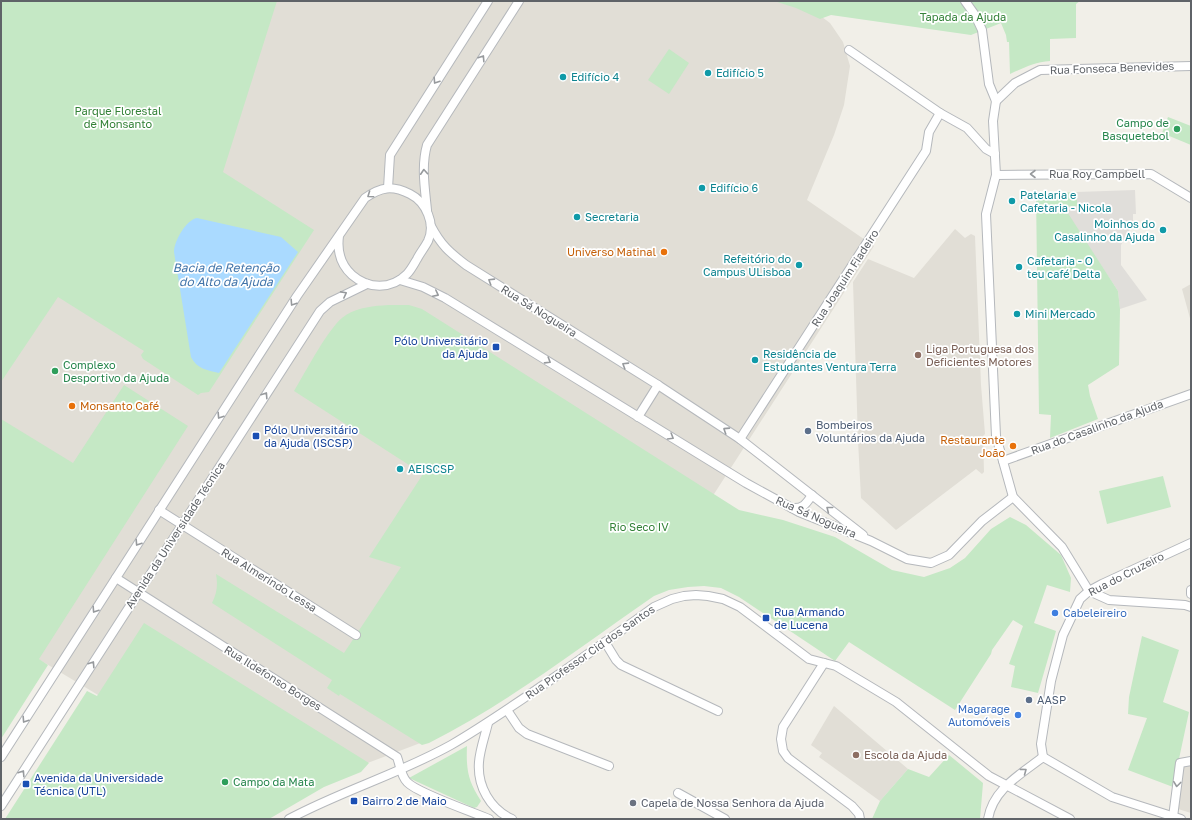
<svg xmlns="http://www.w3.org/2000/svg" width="1192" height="820" viewBox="0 0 1192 820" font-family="'Golos Text',sans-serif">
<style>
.industrial{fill:#e0deda}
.education{fill:#e1ded6}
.green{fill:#c5e8c5}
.water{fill:#aadaff}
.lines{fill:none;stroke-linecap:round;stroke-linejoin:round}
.street-casing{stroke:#b5b8bc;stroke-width:10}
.street{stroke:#fff;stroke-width:8}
.oneway{stroke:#979a9d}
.culture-dot{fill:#0f9aa8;stroke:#fff;stroke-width:1.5}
.leisure-dot{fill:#2e9e5b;stroke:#fff;stroke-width:1.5}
.food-dot{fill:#e8710a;stroke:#fff;stroke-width:1.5}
.transit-dot{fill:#1a4fb4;stroke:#fff;stroke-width:1.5}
.education-dot{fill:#8d6e63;stroke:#fff;stroke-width:1.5}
.service-dot{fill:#5c6f8a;stroke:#fff;stroke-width:1.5}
.shop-dot{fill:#3f7fe0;stroke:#fff;stroke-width:1.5}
.worship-dot{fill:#6b7280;stroke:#fff;stroke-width:1.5}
.labels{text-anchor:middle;stroke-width:3.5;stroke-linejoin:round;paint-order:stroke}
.park-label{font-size:11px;fill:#348238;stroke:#fff}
.street-label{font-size:11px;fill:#5f6368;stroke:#fff}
.culture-label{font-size:11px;fill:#0d838f;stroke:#fff;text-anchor:start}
.leisure-label{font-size:11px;fill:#27864d;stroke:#fff;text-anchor:start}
.food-label{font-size:11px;fill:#c56008;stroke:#fff;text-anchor:end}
.transit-label{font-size:11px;fill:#164399;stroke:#fff;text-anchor:start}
.education-label{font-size:11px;fill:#785e54;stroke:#fff;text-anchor:start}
.service-label{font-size:11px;fill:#4e5e75;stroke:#fff;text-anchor:start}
.shop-label{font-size:11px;fill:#366cbe;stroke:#fff;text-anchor:start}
.worship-label{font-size:11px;fill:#5b616d;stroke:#fff;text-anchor:start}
.water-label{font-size:12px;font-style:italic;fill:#4174aa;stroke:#fff}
</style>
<rect width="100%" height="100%" fill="#f1efe8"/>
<path class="industrial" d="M1135,190L1136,214H1133V224L1121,245V265L1147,300L1120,309L1118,291L1063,207L1077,205V192Z"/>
<g class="education">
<path d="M273,1H788L818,14L830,23L843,42L850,66L844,105L834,135L807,200L874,246L705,508L423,742L365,764L103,698L35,657L1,430V347L48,275L216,184Z"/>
<path d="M955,229L965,238L971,234L975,236L981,385L985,434L983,436L984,472L982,474L976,469L896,530L861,498L858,440L853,282L868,259L914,278Z"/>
<path d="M1191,284V322L1182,289Z"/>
<path d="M834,706L908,769L880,801L819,757L822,753L811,745Z"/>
<path d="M1191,764V813L1178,809L1184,766Z"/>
</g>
<g class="green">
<path d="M1,1H277L223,172L314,230L209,392L201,393L198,395L143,359L141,355L144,351L58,297L1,382Z"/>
<path d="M774,1H1080L1076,4V38L1050,39V61C1035,62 1023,68 1010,74L1009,42H1007L1006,35L1001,23L971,35L831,15L820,19L796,8Z"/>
<path d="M669,49L689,63L669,94L648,80Z"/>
<path d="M1168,117L1191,126V145L1162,133Z"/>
<path d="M1077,192V206L1064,207L1118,291L1120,309L1119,365L1088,385L1090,396L1098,419L1050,438L1051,415L1039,414L1036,194Z"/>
<path d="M388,305H409L422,309L739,510L783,520L835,537L892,570L924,577L950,568L965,558L991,529L1010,517L1026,525L1061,555L1071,578L1070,592L1047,585L1034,623L1056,631L1038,693L1011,687L1015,666L1009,664L1023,626L1013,620L992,650L991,654L955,710L849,642L835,661L739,597L721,588L704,586L688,587L669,590L654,596C580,647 510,702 429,743L422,745L340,694L339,696L327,688L332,680L212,603C217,593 218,585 216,574L344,653L401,567L369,557L423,474L294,391C305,373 330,324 346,315C359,307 374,306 388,305Z"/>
<path d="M124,385L188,426L39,659L48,665L1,739V419L73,463Z"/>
<path d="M1163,476L1171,507L1107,524L1099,491Z"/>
<path d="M144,623L369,763L361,772L324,787L269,819H5L87,691L97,696Z"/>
<path d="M1142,636L1179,650L1163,702L1189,712L1173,787L1128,770L1147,718L1128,714L1129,697Z"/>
<path d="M467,746C466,770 468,781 481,801L477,807L474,808L409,778Z"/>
<path d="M949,755L983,783L980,819H872L880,801L908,769L929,777Z"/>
</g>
<path class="water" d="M197,218L281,237L298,252L219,373C207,370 197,369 191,357L174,252C174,241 186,220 197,218Z"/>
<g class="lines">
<defs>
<g id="street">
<path d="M965,1L975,15L982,30L989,84L996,101L993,121L996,175L986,214L996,436L1013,497L1062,547L1089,591"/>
<path d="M849,50L940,113L967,128L986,149L995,154"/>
<path d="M996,101L1015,83L1040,70L1191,66"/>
<path d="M996,175L1151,174L1191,198"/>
<path d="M388,188L390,155L488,1"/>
<path d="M427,210C425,189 421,166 427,145L519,1"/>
<path d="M431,226C441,245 449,252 466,265L658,385L740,439L863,535"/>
<path d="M400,280L423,287L445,298L746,483L799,512L871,541L907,559L931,563L949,555L982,521L1013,497"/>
<path d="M638,417L658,385"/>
<path d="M740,439L926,151L929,132L940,113"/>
<path d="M1003,461L1191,394"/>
<path d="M792,508C803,509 806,504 812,495"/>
<path d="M159,510L356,635"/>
<path d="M116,578L397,757C400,765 401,776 407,782C417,793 473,812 489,819"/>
<path d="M1089,591L1109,600L1185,605L1191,607"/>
<path d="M1191,594V590"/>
<path d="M605,642L616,660L621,665L718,711"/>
<path d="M824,663L783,727L781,739L783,751L788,758L852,806L859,814L860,819"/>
<path d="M507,710L519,728L527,734L609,766"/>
<path d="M488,723C485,736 480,749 479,762C477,786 490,809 512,819"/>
<path d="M1,757L297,296L365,198C381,187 392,185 410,194C426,202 436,224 428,241C425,247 420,253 417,259C414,264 411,270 407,274C391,290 368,289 352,275C341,265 337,251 339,236"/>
<path d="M1043,757L1041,744L1051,681L1063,635L1080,599L1089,591L1102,584L1191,543"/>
<path d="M1043,757L1112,797L1181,819"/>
<path d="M678,793L725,819"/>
<path d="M1,806L320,311L330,302L367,284"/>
<path d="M1173,817L1180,763L1191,761"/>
<path d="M289,819C341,791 399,774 451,745C487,724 521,700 555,677C588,654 621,631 654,607L672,599L684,596L696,595L708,596L723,599L740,607L809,659L836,666L896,702L989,776L1070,819"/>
<path d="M988,819C993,789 1021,774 1043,757"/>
</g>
</defs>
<use href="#street" class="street-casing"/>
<use href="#street" class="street"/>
</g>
<defs><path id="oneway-chevron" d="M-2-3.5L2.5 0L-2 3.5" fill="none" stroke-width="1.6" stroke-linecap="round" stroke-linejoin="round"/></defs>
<g class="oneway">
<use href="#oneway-chevron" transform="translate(482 58) rotate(-57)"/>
<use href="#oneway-chevron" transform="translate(436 81) rotate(123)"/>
<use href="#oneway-chevron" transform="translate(424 172) rotate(-94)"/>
<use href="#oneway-chevron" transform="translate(1033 174) rotate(-180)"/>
<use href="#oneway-chevron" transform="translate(370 195) rotate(145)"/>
<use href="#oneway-chevron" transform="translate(491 281) rotate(-148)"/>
<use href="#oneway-chevron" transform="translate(344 294) rotate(-28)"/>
<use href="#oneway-chevron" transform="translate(436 294) rotate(27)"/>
<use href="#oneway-chevron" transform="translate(293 303) rotate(123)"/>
<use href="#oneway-chevron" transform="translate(548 361) rotate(32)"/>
<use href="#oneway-chevron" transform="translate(625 365) rotate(-148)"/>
<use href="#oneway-chevron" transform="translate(265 395) rotate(-57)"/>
<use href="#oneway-chevron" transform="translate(220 416) rotate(123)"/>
<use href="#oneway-chevron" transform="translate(726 430) rotate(-147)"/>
<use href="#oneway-chevron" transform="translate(671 437) rotate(31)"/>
<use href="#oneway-chevron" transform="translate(829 509) rotate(-142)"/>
<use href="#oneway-chevron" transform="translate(138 543) rotate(123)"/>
<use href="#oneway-chevron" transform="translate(95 610) rotate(123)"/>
<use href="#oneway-chevron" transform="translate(92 664) rotate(-57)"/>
<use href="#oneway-chevron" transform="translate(25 720) rotate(123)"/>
<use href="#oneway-chevron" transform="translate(1024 771) rotate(-37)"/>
<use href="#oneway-chevron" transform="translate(22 773) rotate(-57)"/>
<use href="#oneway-chevron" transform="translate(1177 784) rotate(97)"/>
</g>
<g class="culture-dot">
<circle cx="708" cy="73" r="4"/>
<circle cx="563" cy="77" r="4"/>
<circle cx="702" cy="188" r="4"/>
<circle cx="1012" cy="201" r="4"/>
<circle cx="577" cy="217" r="4"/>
<circle cx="1163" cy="230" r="4"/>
<circle cx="799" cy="265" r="4"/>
<circle cx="1019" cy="267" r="4"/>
<circle cx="1017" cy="314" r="4"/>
<circle cx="755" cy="360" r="4"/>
<circle cx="400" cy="469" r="4"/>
</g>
<g class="leisure-dot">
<circle cx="1177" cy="129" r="4"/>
<circle cx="55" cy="371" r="4"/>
<circle cx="225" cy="782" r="4"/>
</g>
<g class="food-dot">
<circle cx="664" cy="252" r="4"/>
<circle cx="72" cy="406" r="4"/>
<circle cx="1013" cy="446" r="4"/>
</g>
<g class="transit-dot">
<rect x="492" y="343" width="8" height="8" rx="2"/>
<rect x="252" y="432" width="8" height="8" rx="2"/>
<rect x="762" y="614" width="8" height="8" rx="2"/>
<rect x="22" y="780" width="8" height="8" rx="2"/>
<rect x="350" y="797" width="8" height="8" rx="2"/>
</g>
<g class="education-dot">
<circle cx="918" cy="355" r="4"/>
<circle cx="856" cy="755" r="4"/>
</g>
<g class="service-dot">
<circle cx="808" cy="431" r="4"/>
<circle cx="1029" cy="700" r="4"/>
</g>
<g class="shop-dot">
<circle cx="1055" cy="613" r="4"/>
<circle cx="1018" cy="715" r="4"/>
</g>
<circle class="worship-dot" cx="633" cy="803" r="4"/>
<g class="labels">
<g class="park-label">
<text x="963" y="21">Tapada da Ajuda</text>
<text x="118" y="115">Parque Florestal<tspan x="118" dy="13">de Monsanto</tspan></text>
<text x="639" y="531">Rio Seco IV</text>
</g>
<g class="street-label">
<text transform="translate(1112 68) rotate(-2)" y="4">Rua Fonseca Benevides</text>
<text x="1097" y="178">Rua Roy Campbell</text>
<text transform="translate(845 278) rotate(-57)" y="4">Rua Joaquim Fiadeiro</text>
<text transform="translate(539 311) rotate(32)" y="4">Rua Sá Nogueira</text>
<text transform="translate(1097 427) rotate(-20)" y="4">Rua do Casalinho da Ajuda</text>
<text transform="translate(816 517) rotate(24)" y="4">Rua Sá Nogueira</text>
<text transform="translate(175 535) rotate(-57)" y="4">Avenida da Universidade Técnica</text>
<text transform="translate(1126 574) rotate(-27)" y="4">Rua do Cruzeiro</text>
<text transform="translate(269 580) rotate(32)" y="4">Rua Almerindo Lessa</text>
<text transform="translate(590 652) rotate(-35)" y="4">Rua Professor Cid dos Santos</text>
<text transform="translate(273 678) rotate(32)" y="4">Rua Ildefonso Borges</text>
</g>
<g class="culture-label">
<text x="716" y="77">Edifício 5</text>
<text x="571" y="81">Edifício 4</text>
<text x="710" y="192">Edifício 6</text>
<text x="1020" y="199">Patelaria e<tspan x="1020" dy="13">Cafetaria - Nicola</tspan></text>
<text x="585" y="221">Secretaria</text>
<text x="1155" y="228" text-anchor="end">Moinhos do<tspan x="1155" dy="13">Casalinho da Ajuda</tspan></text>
<text x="791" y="263" text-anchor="end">Refeitório do<tspan x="791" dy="13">Campus ULisboa</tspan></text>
<text x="1027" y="265">Cafetaria - O<tspan x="1027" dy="13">teu café Delta</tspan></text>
<text x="1025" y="318">Mini Mercado</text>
<text x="763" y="358">Residência de<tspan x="763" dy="13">Estudantes Ventura Terra</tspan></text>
<text x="408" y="473">AEISCSP</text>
</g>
<g class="leisure-label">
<text x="1169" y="127" text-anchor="end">Campo de<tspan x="1169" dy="13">Basquetebol</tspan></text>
<text x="63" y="369">Complexo<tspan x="63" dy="13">Desportivo da Ajuda</tspan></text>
<text x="233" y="786">Campo da Mata</text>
</g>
<g class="food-label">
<text x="656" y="256">Universo Matinal</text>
<text x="80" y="410" text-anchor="start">Monsanto Café</text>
<text x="1005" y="444">Restaurante<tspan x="1005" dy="13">João</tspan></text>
</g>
<g class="transit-label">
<text x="488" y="345" text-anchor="end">Pólo Universitário<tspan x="488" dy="13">da Ajuda</tspan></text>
<text x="264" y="434">Pólo Universitário<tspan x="264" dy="13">da Ajuda (ISCSP)</tspan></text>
<text x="774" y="616">Rua Armando<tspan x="774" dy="13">de Lucena</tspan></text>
<text x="34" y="782">Avenida da Universidade<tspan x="34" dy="13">Técnica (UTL)</tspan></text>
<text x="362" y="805">Bairro 2 de Maio</text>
</g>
<g class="education-label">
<text x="926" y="353">Liga Portuguesa dos<tspan x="926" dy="13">Deficientes Motores</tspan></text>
<text x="864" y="759">Escola da Ajuda</text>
</g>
<g class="service-label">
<text x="816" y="429">Bombeiros<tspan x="816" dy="13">Voluntários da Ajuda</tspan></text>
<text x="1037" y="704">AASP</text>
</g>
<g class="shop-label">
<text x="1063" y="617">Cabeleireiro</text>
<text x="1010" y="713" text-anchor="end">Magarage<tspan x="1010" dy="13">Automóveis</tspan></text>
</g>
<g class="worship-label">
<text x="641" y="807">Capela de Nossa Senhora da Ajuda</text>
</g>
<g class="water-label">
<text x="226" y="272">Bacia de Retenção<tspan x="226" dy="14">do Alto da Ajuda</tspan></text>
</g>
</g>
<rect width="1192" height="820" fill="none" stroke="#5f6368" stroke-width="4"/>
</svg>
